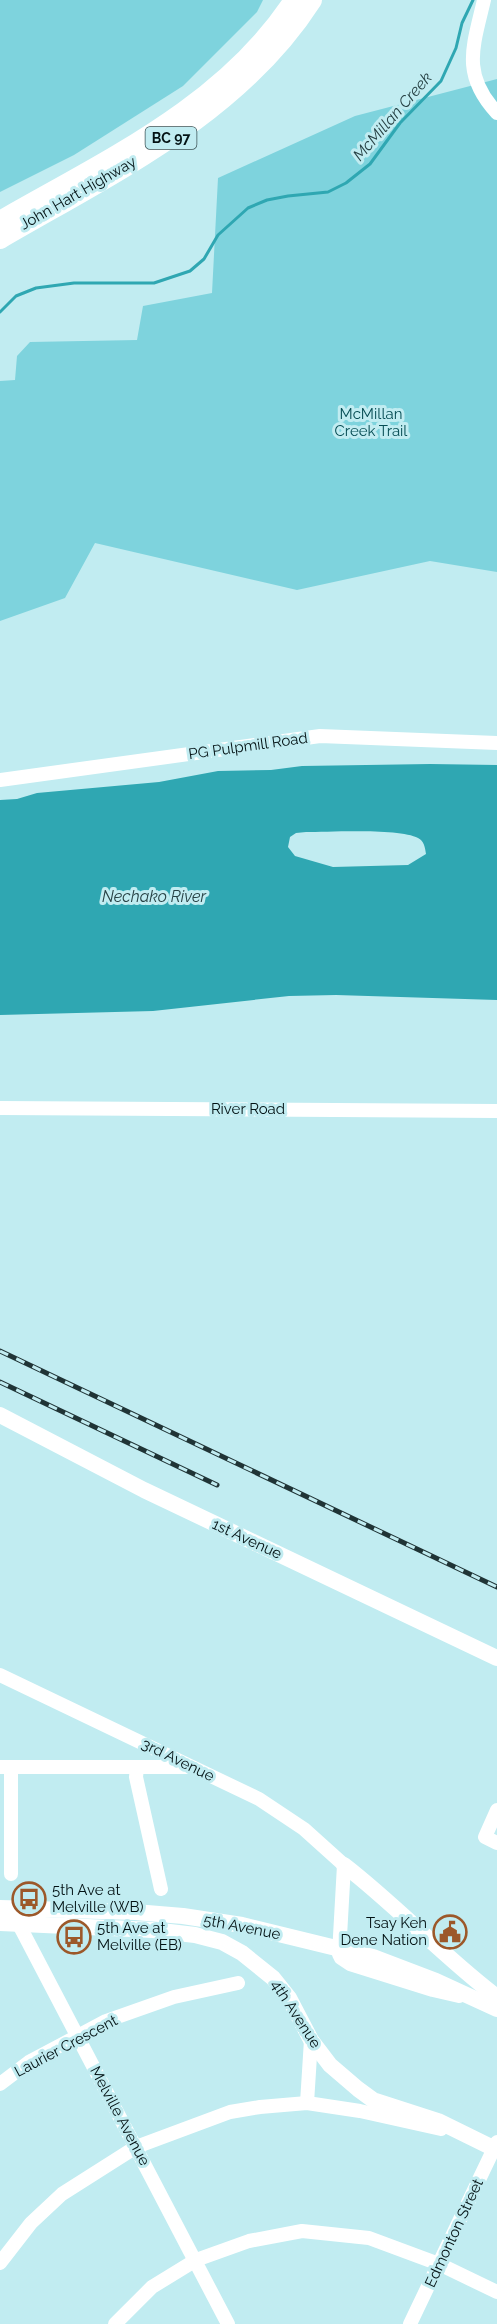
<svg xmlns="http://www.w3.org/2000/svg" width="497" height="2324" viewBox="0 0 497 2324" font-family="Raleway,sans-serif">
<style>
.green{fill:#7ed3dd}
.water{fill:#2fa7b2;fill-rule:evenodd}
.lines{fill:none;stroke-linecap:round;stroke-linejoin:round}
.stream{stroke:#2fa7b2;stroke-width:3}
.minor{stroke:#fff;stroke-width:14}
.major{stroke:#fff;stroke-width:16}
.highway{stroke:#fff;stroke-width:20}
.rail-casing{stroke:#203436;stroke-width:5}
.rail{stroke:#c1ecf1;stroke-width:3;stroke-dasharray:9;stroke-linecap:butt}
.labels{text-anchor:middle;stroke-width:6;stroke-linejoin:round;paint-order:stroke}
.shield{fill:#c1ecf1;stroke:#3c5356;stroke-width:1.5}
.shield-label{font-size:14px;font-weight:bold;fill:#031214}
.street-label{font-size:15px;fill:#031214;stroke:#c1ecf1}
.park-label{font-size:15px;fill:#054c53;stroke:#c1ecf1}
.poi-label{font-size:15px;fill:#031214;stroke:#c1ecf1;text-anchor:start}
.water-label{font-size:16px;font-style:italic;fill:#274144;stroke:#c1ecf1}
</style>
<rect width="100%" height="100%" fill="#c1ecf1"/>
<g class="green">
<path d="M0,0H263L257,12L183,86L74,155L0,192Z"/>
<path d="M497,79V572L430,561L297,590L95,543L65,598L0,621V381L15,380L17,356L30,342L137,340L143,306L212,293L218,178L355,116Z"/>
</g>
<path class="water" d="M430,764L497,765V1000L336,995L289,996L153,1011L0,1015V800L17,799L37,793L159,782L218,771L271,770L302,766ZM306,832C329,832 400,828 418,838C424,841 425,847 426,854L408,865L333,867L295,856L288,847L290,837L296,833Z"/>
<g class="lines">
<path class="stream" d="M0,312L16,296L36,288L74,283H154L190,271L204,259L218,235L248,208L267,200L288,196L328,192L346,183L370,164L400,123L441,81L456,48L462,23L473,0"/>
<g class="minor">
<path d="M484,0C473,47 461,74 497,113"/>
<path d="M0,780L320,736L497,743"/>
<path d="M0,1108L497,1111"/>
<path d="M0,1675L259,1799L304,1829L344,1865L339,1954L341,1958L350,1964L433,1990L459,1996"/>
<path d="M0,1767H190"/>
<path d="M11,1767V1874"/>
<path d="M137,1768L136,1777L161,1889"/>
<path d="M497,1810L485,1837L497,1843"/>
<path d="M15,1917L228,2324"/>
<path d="M0,2084L29,2062L106,2021L174,1997L238,1983"/>
<path d="M307,2103L311,2040"/>
<path d="M0,2263L31,2223L62,2194L136,2147L230,2112L260,2107L307,2103L360,2111L441,2129"/>
<path d="M115,2324L152,2287L196,2260L249,2241L302,2231L369,2238L439,2264L497,2292"/>
<path d="M410,2324L497,2142"/>
</g>
<g class="major">
<path d="M0,1415L144,1490L497,1658"/>
<path d="M344,1865C397,1906 443,1956 497,1997"/>
<path d="M0,1908L135,1912L183,1916L242,1925L373,1957L436,1981L497,2009"/>
<path d="M0,1923L153,1930L195,1935L222,1942L242,1953L273,1978L289,1998L311,2040L330,2065L358,2089L373,2100L438,2121L497,2150"/>
</g>
<g class="highway">
<path d="M0,221C106,160 225,106 294,0"/>
<path d="M0,239C113,173 239,114 312,0"/>
</g>
<defs>
<g id="rail">
<path d="M0,1351L497,1587"/>
<path d="M0,1382L217,1485"/>
</g>
</defs>
<use href="#rail" class="rail-casing"/>
<use href="#rail" class="rail"/>
</g>
<defs>
<symbol id="bus-ring" viewBox="-11 -11 22 22"><circle r="9.5" fill="#c1ecf1" stroke="#9c582a" stroke-width="1.5"/><path d="M-5-6H5V4H4V6H2V4H-2V6H-4V4H-5ZM-3.5-4V0h7V-4ZM-3.5 1.2v1.5H-2V1.2ZM2 1.2v1.5H3.5V1.2Z" fill="#9c582a"/></symbol>
<symbol id="civic-ring" viewBox="-11 -11 22 22"><circle r="9.5" fill="#c1ecf1" stroke="#9c582a" stroke-width="1.5"/><path d="M-.6-6.5H3V-4.5H.6V-3L4-1V1h2V6H-6V1h2V-1L-.6-3ZM-1.2 2.5V6h2.4V2.5Z" fill="#9c582a"/></symbol>
</defs>
<g fill-rule="evenodd">
<use href="#bus-ring" x="10" y="1880" width="38" height="38"/>
<use href="#civic-ring" x="431" y="1913" width="38" height="38"/>
<use href="#bus-ring" x="55" y="1918" width="38" height="38"/>
</g>
<g class="labels">
<rect class="shield" x="145.5" y="127" width="51" height="22" rx="4.5"/>
<g class="shield-label">
<text x="171" y="143">BC 97</text>
</g>
<g class="street-label">
<text transform="translate(78 193) rotate(-30)" y="5">John Hart Highway</text>
<text transform="translate(248 746) rotate(-8)" y="5">PG Pulpmill Road</text>
<text x="248" y="1114">River Road</text>
<text transform="translate(247 1539) rotate(25)" y="5">1st Avenue</text>
<text transform="translate(178 1760) rotate(26)" y="5">3rd Avenue</text>
<text transform="translate(242 1927) rotate(11)" y="5">5th Avenue</text>
<text transform="translate(296 2014) rotate(57)" y="5">4th Avenue</text>
<text transform="translate(66 2046) rotate(-28)" y="5">Laurier Crescent</text>
<text transform="translate(120 2116) rotate(62)" y="5">Melville Avenue</text>
<text transform="translate(454 2233) rotate(-65)" y="5">Edmonton Street</text>
</g>
<g class="park-label">
<text x="371" y="419">McMillan<tspan x="371" dy="17">Creek Trail</tspan></text>
</g>
<g class="poi-label">
<text x="52" y="1895">5th Ave at<tspan x="52" dy="17">Melville (WB)</tspan></text>
<text x="427" y="1928" text-anchor="end">Tsay Keh<tspan x="427" dy="17">Dene Nation</tspan></text>
<text x="97" y="1933">5th Ave at<tspan x="97" dy="17">Melville (EB)</tspan></text>
</g>
<g class="water-label">
<text transform="translate(392 116) rotate(-49)" y="6">McMillan Creek</text>
<text x="154" y="902">Nechako River</text>
</g>
</g>
</svg>
